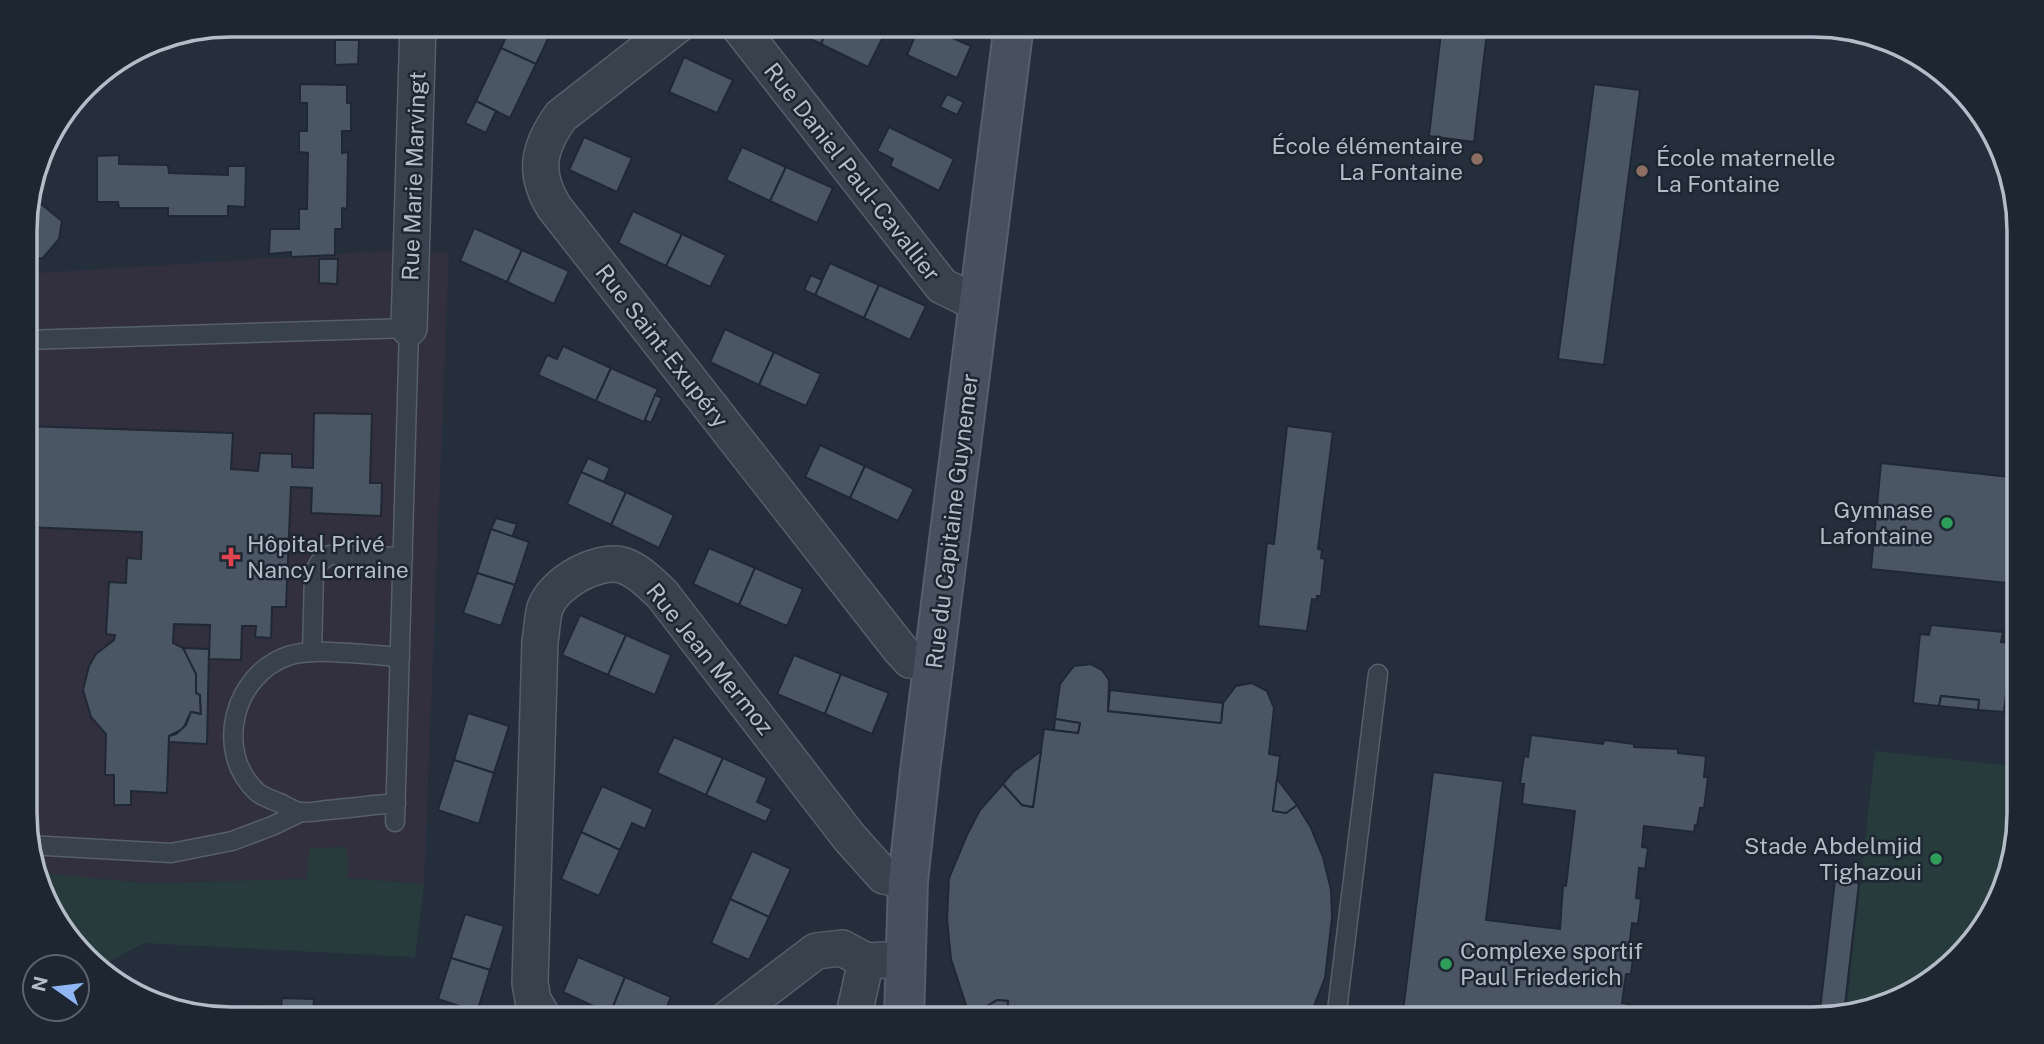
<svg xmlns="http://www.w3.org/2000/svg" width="2044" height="1044" viewBox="0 0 2044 1044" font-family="'Public Sans',sans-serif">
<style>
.medical{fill:#32303e}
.green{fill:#273b3d}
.building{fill:#4b5665;stroke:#202833;stroke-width:2}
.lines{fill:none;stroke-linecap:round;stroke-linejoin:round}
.lane-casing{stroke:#565f6a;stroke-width:21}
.street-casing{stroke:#565f6a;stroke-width:38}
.secondary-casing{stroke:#565f6a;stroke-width:42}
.lane{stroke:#38414c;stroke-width:18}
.street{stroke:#38414c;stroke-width:35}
.secondary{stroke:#47505f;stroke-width:38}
.education-dot{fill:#8d6e63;stroke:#1e2631;stroke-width:2.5}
.leisure-dot{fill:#2e9e5b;stroke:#1e2631;stroke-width:2.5}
.health-dot{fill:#e0444e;stroke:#1e2631;stroke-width:2.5}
.labels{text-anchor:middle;stroke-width:5;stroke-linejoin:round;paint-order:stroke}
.poi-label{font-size:23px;fill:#b4bcc8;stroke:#1e2631;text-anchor:end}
.street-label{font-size:23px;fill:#b4bcc8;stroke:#1e2631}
.rim{fill:none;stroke:#b4bcc8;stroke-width:3.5}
</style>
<rect width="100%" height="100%" fill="#252f3c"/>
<path class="medical" d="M383,251L449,253L424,884L348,878L145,883L39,873L26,840L25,274Z"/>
<g class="green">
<path d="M1875,751L2019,767V814L1998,905L1927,985L1846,1012Z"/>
<path d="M347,847L348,878L424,884L415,957L143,943L102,966L60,928L39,873L145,883L306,879L310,848Z"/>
</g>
<g class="building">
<path d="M512,24H555L536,64L501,48Z"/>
<path d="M779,24H830L821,44Z"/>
<path d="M830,24H867L885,33L868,67L821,44Z"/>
<path d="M920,24L971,46L957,78L907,55Z"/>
<path d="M924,24H961L954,38Z"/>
<path d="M1442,24H1488L1474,142L1429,136Z"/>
<path d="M335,40H359L358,64L335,65Z"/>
<path d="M501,48L536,64L510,118L476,101Z"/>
<path d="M684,57L733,80L717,113L669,92Z"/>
<path d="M300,84L347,85V103H351V131H342V153L348,152L347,209L342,208V229H335V255L291,257V252L269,254L270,229H299V209H307L308,153L299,152V131H307V103H300Z"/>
<path d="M1594,84L1640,90L1604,365L1558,359Z"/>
<path d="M947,94L964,102L957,115L940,107Z"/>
<path d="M476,101L496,111L486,133L465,123Z"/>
<path d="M889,127L954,159L939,191L890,166L893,159L877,151Z"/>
<path d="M584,137L632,158L617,192L569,170Z"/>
<path d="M742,147L786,167L770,201L726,180Z"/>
<path d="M119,155V164L168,165L169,173L228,175V166H246L245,207L228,206V216H168V208H119L118,202H97V156Z"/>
<path d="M786,167L833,188L817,223L770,201Z"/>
<path d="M29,202L36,209L41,204L62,221L59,239L42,259L33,256L25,248V217Z"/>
<path d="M633,211L682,234L666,266L618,243Z"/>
<path d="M474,228L522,250L507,282L460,261Z"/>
<path d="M682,234L726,255L710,287L666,266Z"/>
<path d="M522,250L569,271L554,304L507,282Z"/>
<path d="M319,259H338L337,284L319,283Z"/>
<path d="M830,263L879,285L864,318L815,295Z"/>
<path d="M811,275L822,280L815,295L804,290Z"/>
<path d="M879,285L926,306L910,340L864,318Z"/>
<path d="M725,329L774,352L759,385L710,362Z"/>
<path d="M563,346L611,368L596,401L538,375L547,355L557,359Z"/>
<path d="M774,352L821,374L806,406L759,385Z"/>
<path d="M611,368L658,389L644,422L596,401Z"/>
<path d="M655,395L662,398L651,423L645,420Z"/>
<path d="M314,413L372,414L370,483H382L381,516L311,513L312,488L291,487L286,607H272L271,638L255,637L256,626H242L241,660L209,659L210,625L174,624L173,643L183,648L188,654L196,674V693L200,695L201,714L191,712L183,729L169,736L167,793L131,791V805H114V775H105L106,734L91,717L83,690L89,666L96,654L114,640L115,635L106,634L109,582L126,583L127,558L141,559L142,532L26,527L25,426L233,433L231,469L258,471L260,453L292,454V467L313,468Z"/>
<path d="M1287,426L1333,432L1318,549L1322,550L1321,558L1325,559L1321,596H1317L1316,600L1312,599L1307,631L1258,626L1267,543L1274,544Z"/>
<path d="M820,445L865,466L850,498L805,477Z"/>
<path d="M588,458L610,468L604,482L581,472Z"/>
<path d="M1881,463L2019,478L2017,584L1871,569Z"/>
<path d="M865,466L914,489L898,521L850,498Z"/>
<path d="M581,472L626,492L611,525L567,504Z"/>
<path d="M626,492L674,515L659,548L611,525Z"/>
<path d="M496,518L517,524L512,537L491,529Z"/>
<path d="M491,529L529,542L515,585L477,573Z"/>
<path d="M709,548L755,568L739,605L693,584Z"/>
<path d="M755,568L803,589L787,626L739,605Z"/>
<path d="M477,573L515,585L501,626L463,613Z"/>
<path d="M580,615L626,635L608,675L562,655Z"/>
<path d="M1931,625L2003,632L2001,642L2012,643L2004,712L1978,710L1979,700L1941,696L1939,706L1913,703L1920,634L1929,635Z"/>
<path d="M626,635L671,655L655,695L608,675Z"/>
<path d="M183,648L209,649L207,744L169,742V736L176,734L186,725L191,712L201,714L200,695L196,693V674Z"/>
<path d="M794,655L841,674L825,714L777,694Z"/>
<path d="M1091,664L1102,670L1109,680L1108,711L1221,723L1223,703L1236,686L1252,683L1267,691L1274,708L1269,754L1280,756L1273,811L1286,813L1297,805L1311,828L1323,857L1331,890L1332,917L1325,978L1309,1019H1006L1008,1001L997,1000L973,1015L966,1005L951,959L947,919L949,878L967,835L980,810L1003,784L1022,805L1033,807L1044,729L1078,733L1080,723L1055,719L1060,684L1074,666Z"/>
<path d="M841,674L889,693L872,734L825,714Z"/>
<path d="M1110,690L1223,703L1221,723L1108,711Z"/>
<path d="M1941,696L1979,700L1978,710L1939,706Z"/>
<path d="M468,713L509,726L494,773L454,760Z"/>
<path d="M1055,719L1080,723L1078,733L1054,730Z"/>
<path d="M1531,735L1603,744L1604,740L1634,744V747L1678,749V753L1706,756L1704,777H1708L1704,808H1700L1697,826L1695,825L1694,832L1644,826L1642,847L1648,848L1645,869L1639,868L1636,898L1641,899L1638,924L1632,923L1629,950L1634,951L1631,974H1626L1622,1003L1628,1004L1626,1019H1402L1433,772L1503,781L1486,920L1560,929L1563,885L1566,886L1575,811L1522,804L1524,784H1520L1524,756L1528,757Z"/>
<path d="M674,737L723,758L706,795L657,773Z"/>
<path d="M1041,751L1033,807L1022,805L1003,784L1013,772Z"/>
<path d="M723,758L767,778L757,802L772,809L766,822L706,795Z"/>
<path d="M454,760L494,773L479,824L438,810Z"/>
<path d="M1277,779L1297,805L1286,813L1273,811Z"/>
<path d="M602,786L653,809L645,829L632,823L620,850L581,832Z"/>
<path d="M581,832L620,850L599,896L561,879Z"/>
<path d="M752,851L791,869L769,917L730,899Z"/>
<path d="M1835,880L1859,883L1844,1013L1819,1019Z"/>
<path d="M730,899L769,917L749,960L711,943Z"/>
<path d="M465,914L504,926L490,970L451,958Z"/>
<path d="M578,957L625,977L610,1014L563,992Z"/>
<path d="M451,958L490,970L477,1012L438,999Z"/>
<path d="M625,977L671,997L662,1019H623L610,1014Z"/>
<path d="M282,998L314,999L313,1013L357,1016V1019H251L252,1006L281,1007Z"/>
<path d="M997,1000L1008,1001L1006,1019H975L973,1015Z"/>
</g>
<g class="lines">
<defs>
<g id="lane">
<path d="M25,340L409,328L395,822"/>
<path d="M312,652L314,573L319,563L329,555L403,557"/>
<path d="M396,803C373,805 350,808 327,810C319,811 308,813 300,812C294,811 286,806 280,803C273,800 263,797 257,792C213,751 234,674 288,656C314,647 370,655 400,657"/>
<path d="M28,845L171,853L232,841L272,826L301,812"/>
<path d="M1336,1019L1378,674"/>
</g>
<g id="street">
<path d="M679,24L561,116C538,148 533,173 554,207L900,649L910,660L935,663"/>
<path d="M737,24L942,286L979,304"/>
<path d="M409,328L418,24"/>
<path d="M544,1019L533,1000L530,983L540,641C542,630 542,618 545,608C554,583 596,559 622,565C638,570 650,583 662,594L849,837L884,876L908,881"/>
<path d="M727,1019L816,951L842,948L866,961"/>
<path d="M853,1019L866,961L887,960"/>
</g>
<path id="secondary" d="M904,1019L908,881L920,771L1014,24"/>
</defs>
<use href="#lane" class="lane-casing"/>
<use href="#street" class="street-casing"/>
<use href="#secondary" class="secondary-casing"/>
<use href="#lane" class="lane"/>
<use href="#street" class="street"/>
<use href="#secondary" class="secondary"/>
</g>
<g class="education-dot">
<circle cx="1477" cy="159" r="7"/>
<circle cx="1642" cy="171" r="7"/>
</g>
<g class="leisure-dot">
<circle cx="1947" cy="523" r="7"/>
<circle cx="1936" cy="859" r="7"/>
<circle cx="1446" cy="964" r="7"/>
</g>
<path class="health-dot" d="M227.5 546.5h7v7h7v7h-7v7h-7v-7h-7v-7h7z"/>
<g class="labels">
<g class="poi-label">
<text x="1463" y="154">École élémentaire<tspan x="1463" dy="26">La Fontaine</tspan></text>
<text x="1656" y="166" text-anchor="start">École maternelle<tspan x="1656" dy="26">La Fontaine</tspan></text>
<text x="1933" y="518">Gymnase<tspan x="1933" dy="26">Lafontaine</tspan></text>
<text x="247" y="552" text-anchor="start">Hôpital Privé<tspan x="247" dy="26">Nancy Lorraine</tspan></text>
<text x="1922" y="854">Stade Abdelmjid<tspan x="1922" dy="26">Tighazoui</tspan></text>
<text x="1460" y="959" text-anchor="start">Complexe sportif<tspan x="1460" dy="26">Paul Friederich</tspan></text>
</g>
<g class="street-label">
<text transform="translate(852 172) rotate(52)" y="8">Rue Daniel Paul-Cavallier</text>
<text transform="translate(414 176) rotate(-88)" y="8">Rue Marie Marvingt</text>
<text transform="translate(662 346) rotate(52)" y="8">Rue Saint-Exupéry</text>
<text transform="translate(952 521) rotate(-83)" y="8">Rue du Capitaine Guynemer</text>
<text transform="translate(710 659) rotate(51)" y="8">Rue Jean Mermoz</text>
</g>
</g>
<path d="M0 0H2044V1044H0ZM231 37H1813A194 194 0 0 1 2007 231V813A194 194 0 0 1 1813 1007H231A194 194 0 0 1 37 813V231A194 194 0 0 1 231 37Z" fill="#1e2631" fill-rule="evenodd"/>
<path class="rim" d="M231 37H1813A194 194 0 0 1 2007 231V813A194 194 0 0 1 1813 1007H231A194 194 0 0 1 37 813V231A194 194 0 0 1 231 37Z"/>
<g transform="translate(56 988) rotate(284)"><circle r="33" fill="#1e2631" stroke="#5a626d" stroke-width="2"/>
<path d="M0-5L12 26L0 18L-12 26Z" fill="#8eb7f3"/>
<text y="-10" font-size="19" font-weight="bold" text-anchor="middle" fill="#b4bcc8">N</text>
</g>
</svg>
